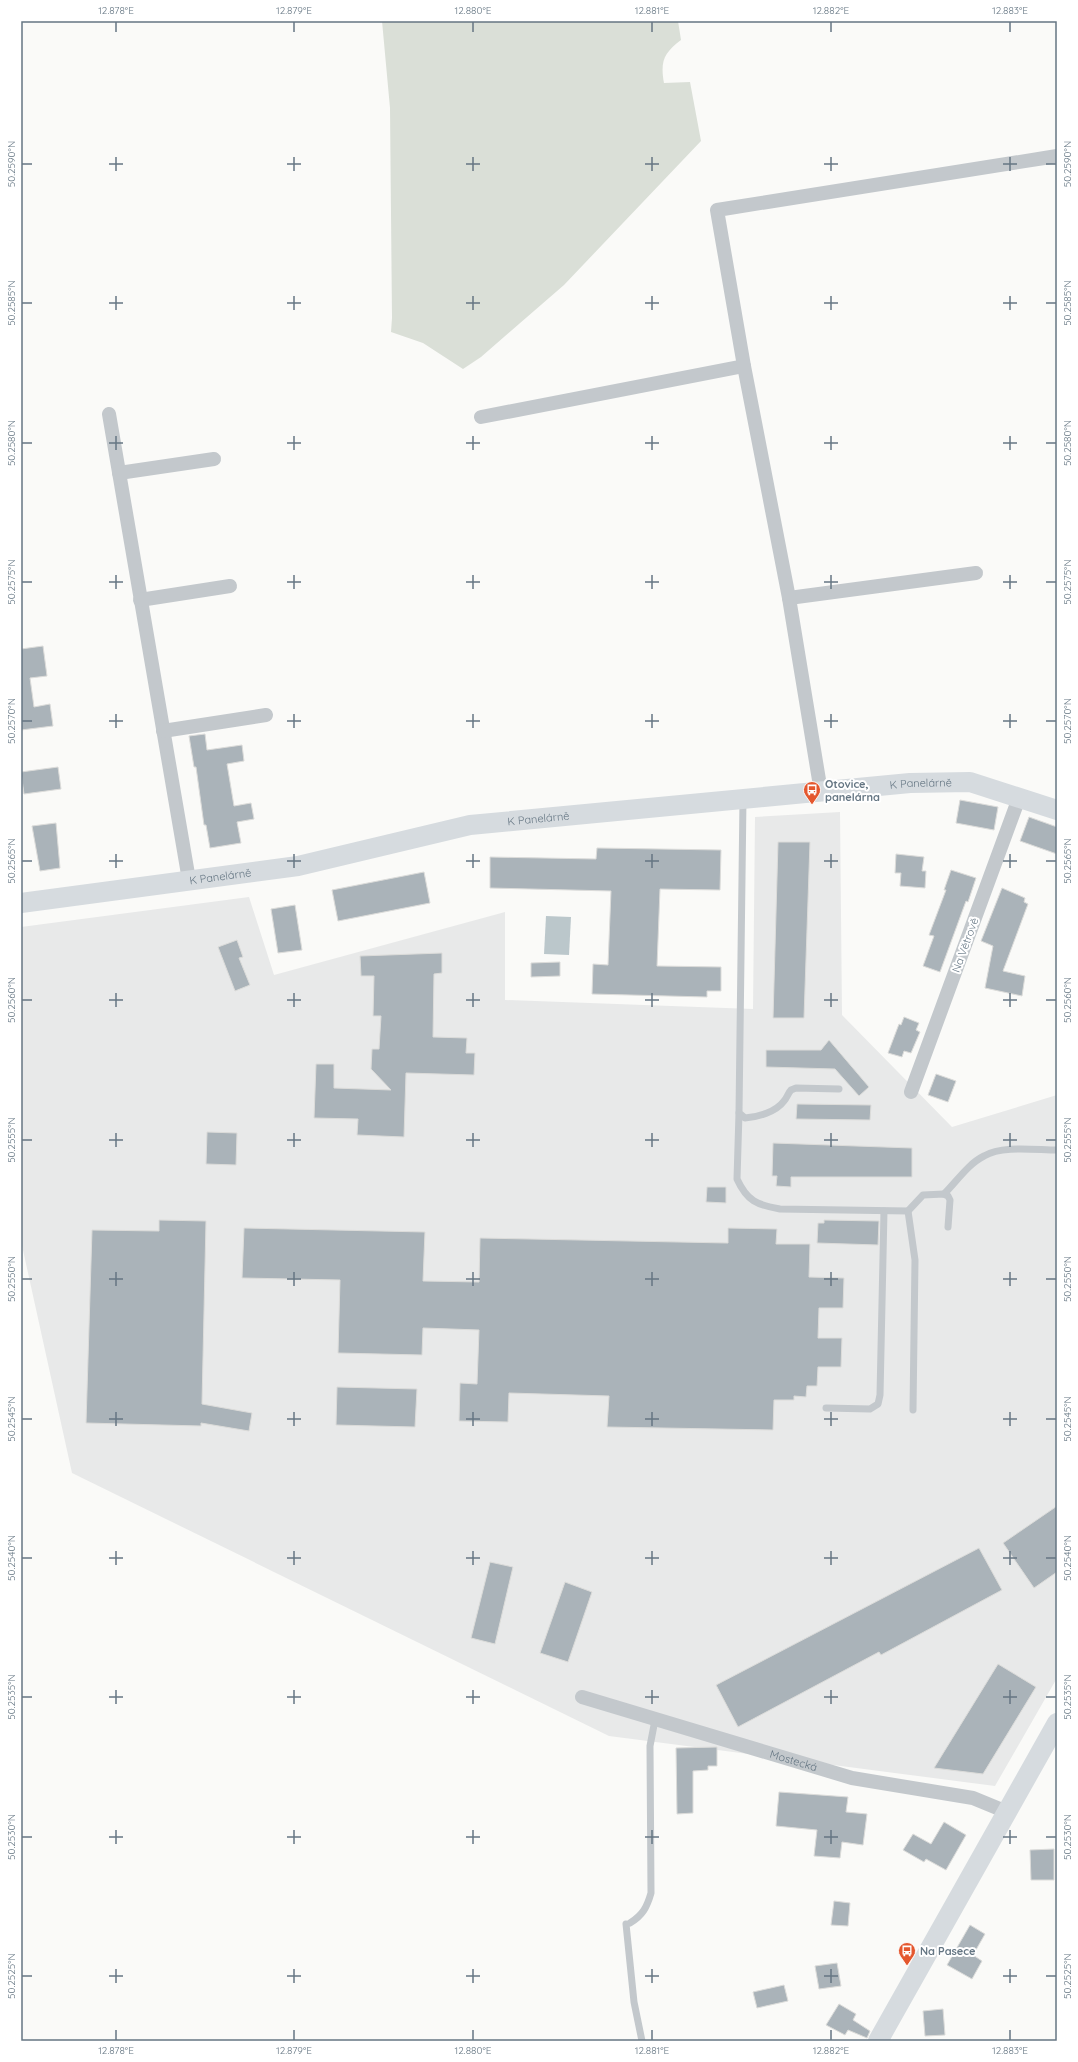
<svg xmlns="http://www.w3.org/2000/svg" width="1078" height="2062" viewBox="0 0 1078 2062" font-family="Quicksand,sans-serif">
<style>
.built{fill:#e8e9e9}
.green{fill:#dadfd7}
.water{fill:#bbc7cb}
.building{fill:#aab3b9;stroke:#dcdcda}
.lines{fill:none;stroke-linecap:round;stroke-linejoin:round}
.lane{stroke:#c3c8cc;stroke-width:7}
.street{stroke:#c3c8cc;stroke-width:14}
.secondary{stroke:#d6dbdf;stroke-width:20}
.ticks{fill:none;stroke:#657683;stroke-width:1.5}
.labels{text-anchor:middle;stroke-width:4;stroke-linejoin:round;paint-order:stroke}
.poi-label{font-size:11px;font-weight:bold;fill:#657683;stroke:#fff;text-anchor:start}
.street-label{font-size:11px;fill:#657683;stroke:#fff}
.neatline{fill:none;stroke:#657683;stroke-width:1.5}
.ticks-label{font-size:10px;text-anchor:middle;fill:#657683}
</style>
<rect width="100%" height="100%" fill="#fafaf8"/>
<path class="built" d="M840,812L842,1015L952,1127L1057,1095V1678L995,1786L609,1736L72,1473L21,1241V927L249,897L274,975L505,912V1000L753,1009L755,817Z"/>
<path class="green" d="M382,21H678L681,40C664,53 660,61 664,83L690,82L701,141L564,285L481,357L463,369L423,343L391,332L392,318L390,108Z"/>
<path class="water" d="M546,916L571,917L569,955L544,954Z"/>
<g class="building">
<path d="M43,646L47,676L30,678L34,707L50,704L53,726L21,730V649Z"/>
<path d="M205,734L207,750L242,745L244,761L227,764L234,806L251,803L254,819L237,822L241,843L210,848L206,825H204L196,767H194L189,736Z"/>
<path d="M58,767L61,789L24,794L21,772Z"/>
<path d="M960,800L998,807L994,830L956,823Z"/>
<path d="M1029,817L1057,827V854L1020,841Z"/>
<path d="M56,823L60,868L40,871L32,826Z"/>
<path d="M778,842H810L804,1018H773Z"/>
<path d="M597,848L721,850L720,890L660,889L657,966L721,967V991H707V997L592,994L593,964L608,965L611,891L490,888V857L596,859Z"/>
<path d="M896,854L924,857L922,871H926L925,888L900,886L901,873H895Z"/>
<path d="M951,870L976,878L968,902L966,901L940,972L923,966L934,936L929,935L946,890H944Z"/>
<path d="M424,872L430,903L338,921L332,890Z"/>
<path d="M1002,888L1025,898L1024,902L1028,904L1003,971L1025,976L1022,996L985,988L993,946L981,941Z"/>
<path d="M295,905L302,950L278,953L271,909Z"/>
<path d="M237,940L243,957L239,958L250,985L235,991L218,947Z"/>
<path d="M442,953V973L434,974L433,1037L467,1038L466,1053H475L474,1075L406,1073L404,1137L357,1135L358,1119L314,1118L316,1064H334V1088L391,1090L371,1069L372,1049H379L381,1016H373L374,976H361L360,956Z"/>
<path d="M560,962V976L531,977V963Z"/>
<path d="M904,1017L919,1023L916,1030L920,1032L911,1053L904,1051L902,1057L888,1053L899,1024L901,1025Z"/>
<path d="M829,1040L869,1087L859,1096L835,1069L766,1067V1050H821Z"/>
<path d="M936,1074L956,1081L948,1102L928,1095Z"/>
<path d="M797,1104L871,1105L870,1120L796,1119Z"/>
<path d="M207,1132L237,1133L236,1165L206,1164Z"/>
<path d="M773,1143L912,1148V1177H791V1187L776,1186L777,1176H772Z"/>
<path d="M707,1187H726V1203L706,1202Z"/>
<path d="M159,1220L206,1221L202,1404L252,1413L249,1431L201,1423V1426L86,1423L92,1230L159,1231Z"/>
<path d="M824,1220L879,1221L878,1245L817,1243L818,1223H824Z"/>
<path d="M244,1228L425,1232L423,1281L479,1282L480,1238L728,1243V1228L777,1229L776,1244H810L809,1277L844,1278L843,1308H819L818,1338H842L841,1367H818L817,1386H807L806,1397L794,1396V1400H774L773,1430L607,1427L609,1396L509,1393L508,1422L459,1421L460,1383L477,1384L479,1330L423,1328L422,1355L338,1353L340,1280L242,1278Z"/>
<path d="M337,1387L417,1389L415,1427L336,1425Z"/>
<path d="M1057,1506V1572L1034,1588L1003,1543Z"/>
<path d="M979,1548L1002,1590L881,1655L879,1652L738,1727L716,1685Z"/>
<path d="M490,1562L513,1567L495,1644L471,1638Z"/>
<path d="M565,1582L592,1592L568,1662L540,1653Z"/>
<path d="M998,1664L1036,1687L983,1774L934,1768Z"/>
<path d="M717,1747V1766H708V1770L693,1771V1813L677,1814L676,1748Z"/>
<path d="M779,1792L848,1797L846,1812L867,1814L863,1845L842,1842L840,1858L814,1856L817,1830L776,1826Z"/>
<path d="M944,1822L966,1835L946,1870L926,1859L924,1862L903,1850L913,1834L931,1844Z"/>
<path d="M1054,1849V1880H1031L1030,1850Z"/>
<path d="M834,1901L850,1903L848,1926L831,1925Z"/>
<path d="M970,1925L985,1934L973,1955L982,1961L972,1979L947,1965Z"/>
<path d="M837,1963L841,1986L819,1989L815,1966Z"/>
<path d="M784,1985L788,2001L757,2008L753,1992Z"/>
<path d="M839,2004L856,2014L853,2020L870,2031L867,2038L848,2030L845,2035L826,2025Z"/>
<path d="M943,2009L945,2035L925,2036L923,2011Z"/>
</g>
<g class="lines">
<g class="lane">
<path d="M743,799L739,1113L745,1118C758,1117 776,1112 784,1101C787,1098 788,1093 791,1090L796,1088L839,1089"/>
<path d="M739,1113L737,1179C747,1201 757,1205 780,1209L908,1211L923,1195L944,1194L948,1196L950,1200L948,1227"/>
<path d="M944,1194C957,1181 968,1164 984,1156C1002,1145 1036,1150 1057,1150"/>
<path d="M908,1211L915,1260L913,1410"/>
<path d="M826,1408L870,1409L878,1404L880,1395L884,1211"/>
<path d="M630,1923C643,1915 647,1907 651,1893L650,1746L655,1720"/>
<path d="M626,1924L634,2002L642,2041"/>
</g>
<g class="street">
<path d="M109,414L189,880"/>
<path d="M481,417L744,366"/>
<path d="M119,473L214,459"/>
<path d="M789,598L976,573"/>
<path d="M140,600L230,586"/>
<path d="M163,731L266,715"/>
<path d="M821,792L789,598L744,366L717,210L1057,156"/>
<path d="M911,1092L1019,798"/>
<path id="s1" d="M582,1697L852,1778L973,1798L1007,1812"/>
</g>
<g class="secondary">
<path id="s2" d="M21,903L298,866L470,825L910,783L970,782L1057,810"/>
<path d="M878,2041L1057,1723"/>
</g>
</g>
<path class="ticks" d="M116,22V32M294,22V32M473,22V32M652,22V32M831,22V32M1010,22V32M116,157V171M294,157V171M473,157V171M652,157V171M831,157V171M1010,157V171M22,164H32M109,164H123M287,164H301M466,164H480M645,164H659M824,164H838M1003,164H1017M1046,164H1056M116,296V310M294,296V310M473,296V310M652,296V310M831,296V310M1010,296V310M22,303H32M109,303H123M287,303H301M466,303H480M645,303H659M824,303H838M1003,303H1017M1046,303H1056M116,436V450M294,436V450M473,436V450M652,436V450M831,436V450M1010,436V450M22,443H32M109,443H123M287,443H301M466,443H480M645,443H659M824,443H838M1003,443H1017M1046,443H1056M116,575V589M294,575V589M473,575V589M652,575V589M831,575V589M1010,575V589M22,582H32M109,582H123M287,582H301M466,582H480M645,582H659M824,582H838M1003,582H1017M1046,582H1056M116,714V728M294,714V728M473,714V728M652,714V728M831,714V728M1010,714V728M22,721H32M109,721H123M287,721H301M466,721H480M645,721H659M824,721H838M1003,721H1017M1046,721H1056M116,854V868M294,854V868M473,854V868M652,854V868M831,854V868M1010,854V868M22,861H32M109,861H123M287,861H301M466,861H480M645,861H659M824,861H838M1003,861H1017M1046,861H1056M116,993V1007M294,993V1007M473,993V1007M652,993V1007M831,993V1007M1010,993V1007M22,1000H32M109,1000H123M287,1000H301M466,1000H480M645,1000H659M824,1000H838M1003,1000H1017M1046,1000H1056M116,1133V1147M294,1133V1147M473,1133V1147M652,1133V1147M831,1133V1147M1010,1133V1147M22,1140H32M109,1140H123M287,1140H301M466,1140H480M645,1140H659M824,1140H838M1003,1140H1017M1046,1140H1056M116,1272V1286M294,1272V1286M473,1272V1286M652,1272V1286M831,1272V1286M1010,1272V1286M22,1279H32M109,1279H123M287,1279H301M466,1279H480M645,1279H659M824,1279H838M1003,1279H1017M1046,1279H1056M116,1412V1426M294,1412V1426M473,1412V1426M652,1412V1426M831,1412V1426M1010,1412V1426M22,1419H32M109,1419H123M287,1419H301M466,1419H480M645,1419H659M824,1419H838M1003,1419H1017M1046,1419H1056M116,1551V1565M294,1551V1565M473,1551V1565M652,1551V1565M831,1551V1565M1010,1551V1565M22,1558H32M109,1558H123M287,1558H301M466,1558H480M645,1558H659M824,1558H838M1003,1558H1017M1046,1558H1056M116,1690V1704M294,1690V1704M473,1690V1704M652,1690V1704M831,1690V1704M1010,1690V1704M22,1697H32M109,1697H123M287,1697H301M466,1697H480M645,1697H659M824,1697H838M1003,1697H1017M1046,1697H1056M116,1830V1844M294,1830V1844M473,1830V1844M652,1830V1844M831,1830V1844M1010,1830V1844M22,1837H32M109,1837H123M287,1837H301M466,1837H480M645,1837H659M824,1837H838M1003,1837H1017M1046,1837H1056M116,1969V1983M294,1969V1983M473,1969V1983M652,1969V1983M831,1969V1983M1010,1969V1983M22,1976H32M109,1976H123M287,1976H301M466,1976H480M645,1976H659M824,1976H838M1003,1976H1017M1046,1976H1056M116,2030V2040M294,2030V2040M473,2030V2040M652,2030V2040M831,2030V2040M1010,2030V2040"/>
<defs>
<symbol id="bus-pin" viewBox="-11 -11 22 30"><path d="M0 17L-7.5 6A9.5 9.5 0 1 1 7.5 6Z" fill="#e4572e" stroke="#fff"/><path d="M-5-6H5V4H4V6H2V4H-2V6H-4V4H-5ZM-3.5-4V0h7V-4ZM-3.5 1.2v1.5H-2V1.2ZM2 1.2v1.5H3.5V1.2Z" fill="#fff"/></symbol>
</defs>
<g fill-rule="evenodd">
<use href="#bus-pin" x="802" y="780" width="20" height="27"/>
<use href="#bus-pin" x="897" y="1941" width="20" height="27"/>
</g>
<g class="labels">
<g class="poi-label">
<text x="825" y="788">Otovice,<tspan x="825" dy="13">panelárna</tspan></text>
<text x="920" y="1955">Na Pasece</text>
</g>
<g class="street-label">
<text dy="4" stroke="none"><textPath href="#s2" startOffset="909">K Panelárně</textPath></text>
<text dy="4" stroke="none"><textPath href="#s2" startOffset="525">K Panelárně</textPath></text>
<text dy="4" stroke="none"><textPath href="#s2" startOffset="201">K Panelárně</textPath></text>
<text transform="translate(965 945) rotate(-70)" y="4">Na Větrově</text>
<text dy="4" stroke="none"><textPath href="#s1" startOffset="221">Mostecká</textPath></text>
</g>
</g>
<rect width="1078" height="2062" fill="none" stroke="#ffffff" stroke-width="44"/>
<rect x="22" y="22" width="1034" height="2018" class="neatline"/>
<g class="ticks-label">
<text x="116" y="14">12.878°E</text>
<text x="294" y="14">12.879°E</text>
<text x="473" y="14">12.880°E</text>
<text x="652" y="14">12.881°E</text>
<text x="831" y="14">12.882°E</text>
<text x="1010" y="14">12.883°E</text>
<text transform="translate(11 164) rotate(-90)" y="4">50.2590°N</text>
<text transform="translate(1067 164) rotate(-90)" y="4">50.2590°N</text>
<text transform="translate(11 303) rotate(-90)" y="4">50.2585°N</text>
<text transform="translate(1067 303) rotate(-90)" y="4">50.2585°N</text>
<text transform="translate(11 443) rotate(-90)" y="4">50.2580°N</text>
<text transform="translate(1067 443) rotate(-90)" y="4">50.2580°N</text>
<text transform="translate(11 582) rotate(-90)" y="4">50.2575°N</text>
<text transform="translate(1067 582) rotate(-90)" y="4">50.2575°N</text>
<text transform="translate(11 721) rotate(-90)" y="4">50.2570°N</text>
<text transform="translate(1067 721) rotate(-90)" y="4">50.2570°N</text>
<text transform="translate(11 861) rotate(-90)" y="4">50.2565°N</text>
<text transform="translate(1067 861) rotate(-90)" y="4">50.2565°N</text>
<text transform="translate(11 1000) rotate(-90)" y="4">50.2560°N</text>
<text transform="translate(1067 1000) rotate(-90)" y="4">50.2560°N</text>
<text transform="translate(11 1140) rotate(-90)" y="4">50.2555°N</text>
<text transform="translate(1067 1140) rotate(-90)" y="4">50.2555°N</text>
<text transform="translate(11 1279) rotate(-90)" y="4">50.2550°N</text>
<text transform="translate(1067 1279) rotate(-90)" y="4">50.2550°N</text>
<text transform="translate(11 1419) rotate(-90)" y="4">50.2545°N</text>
<text transform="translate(1067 1419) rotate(-90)" y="4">50.2545°N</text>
<text transform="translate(11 1558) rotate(-90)" y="4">50.2540°N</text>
<text transform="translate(1067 1558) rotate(-90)" y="4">50.2540°N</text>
<text transform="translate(11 1697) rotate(-90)" y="4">50.2535°N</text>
<text transform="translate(1067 1697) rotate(-90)" y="4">50.2535°N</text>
<text transform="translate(11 1837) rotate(-90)" y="4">50.2530°N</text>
<text transform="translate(1067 1837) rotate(-90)" y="4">50.2530°N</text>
<text transform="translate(11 1976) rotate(-90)" y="4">50.2525°N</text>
<text transform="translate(1067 1976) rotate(-90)" y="4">50.2525°N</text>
<text x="116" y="2054">12.878°E</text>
<text x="294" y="2054">12.879°E</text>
<text x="473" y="2054">12.880°E</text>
<text x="652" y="2054">12.881°E</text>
<text x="831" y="2054">12.882°E</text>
<text x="1010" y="2054">12.883°E</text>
</g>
</svg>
